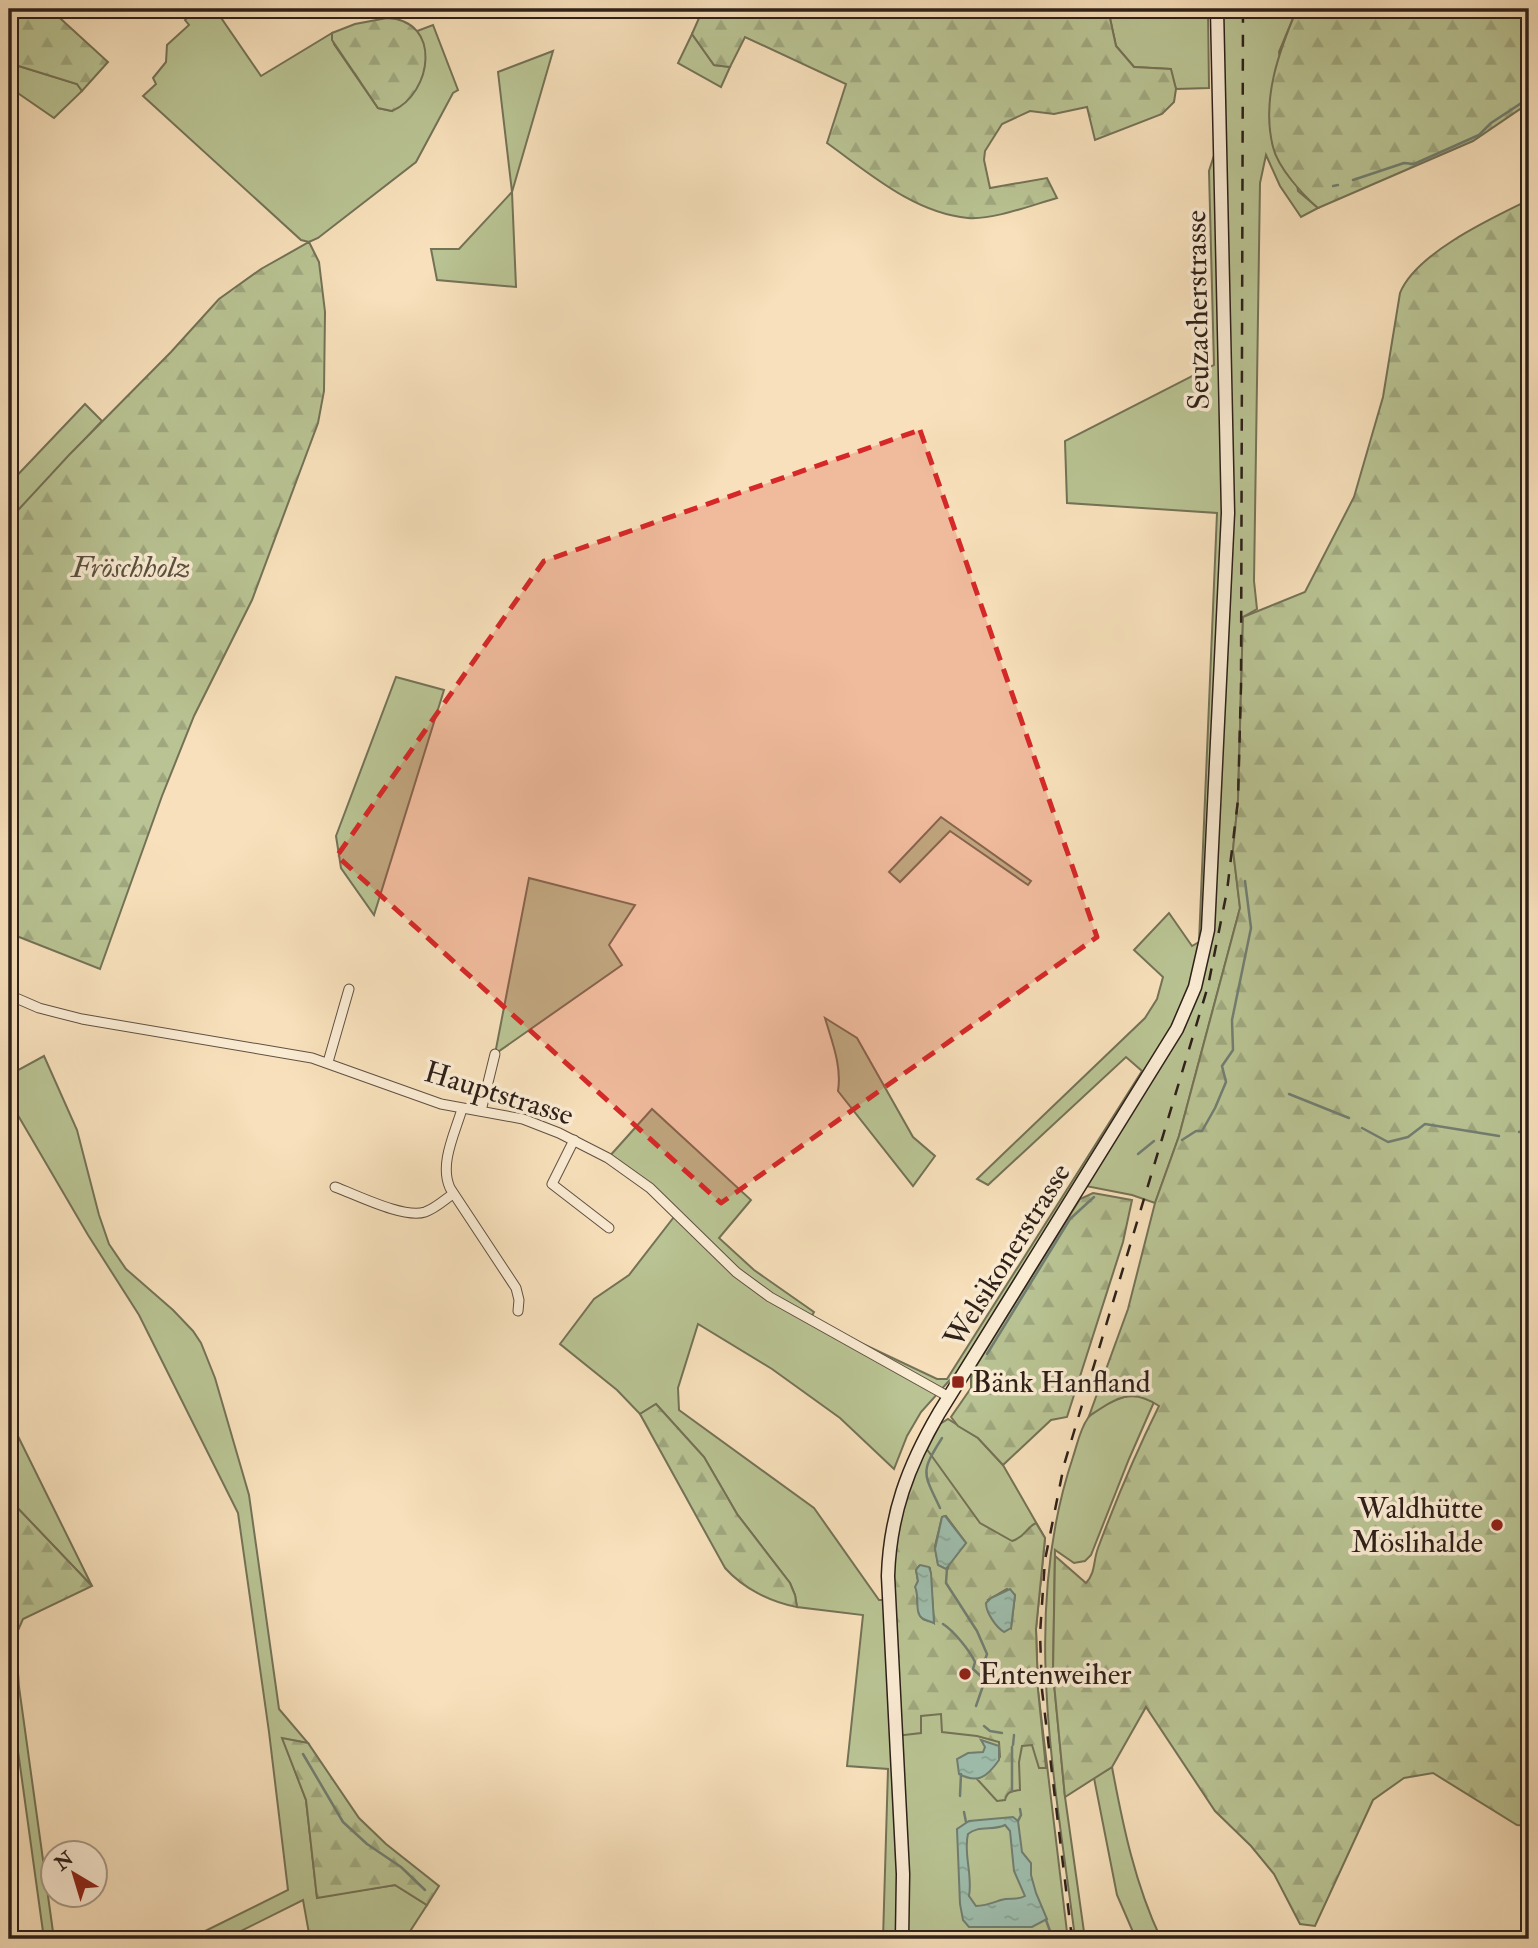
<svg xmlns="http://www.w3.org/2000/svg" width="1538" height="1948" viewBox="0 0 1538 1948" font-family="'IM FELL Double Pica',serif">
<style>
.green{fill:#b9c393;stroke:#747256;stroke-width:2}
.forest{fill:url(#forest-firs);stroke:#747256;stroke-width:2;fill-rule:evenodd}
.water{fill:url(#water-ripples);stroke:#717e71;stroke-width:2;fill-rule:evenodd}
.lines{fill:none;stroke-linecap:round;stroke-linejoin:round}
.stream{stroke:#717e71;stroke-width:2.5}
.street-casing{stroke:#605042;stroke-width:11}
.secondary-casing{stroke:#2e2019;stroke-width:15}
.street{stroke:#faebd3;stroke-width:9}
.secondary{stroke:#faebd3;stroke-width:12}
.rail{stroke:#2e2019;stroke-width:2.5;stroke-dasharray:12 12;stroke-linecap:butt}
.marked{fill:#d62828;fill-opacity:0.2;stroke:#d62828;stroke-width:5;stroke-dasharray:14 9;stroke-linejoin:round}
.poi-dot{fill:#8f2418;stroke:#faebd3;stroke-width:2.5}
.labels{text-anchor:middle;stroke-width:7;stroke-linejoin:round;paint-order:stroke}
.street-label{font-size:30px;fill:#2e2019;stroke:#faebd3}
.park-label{font-size:30px;font-style:italic;fill:#58513e;stroke:#faebd3}
.poi-label{font-size:30px;fill:#2e2019;stroke:#faebd3;text-anchor:start}
</style>
<defs>
<pattern id="forest-firs" width="22" height="20" patternUnits="userSpaceOnUse" patternTransform="scale(1.75)"><rect width="22" height="20" fill="#b9c393"/><path d="M5 1l3.5 6h-7zM16 11l3.5 6h-7z" fill="#9fa77e"/></pattern>
<pattern id="water-ripples" width="26" height="14" patternUnits="userSpaceOnUse" patternTransform="scale(1.75)"><rect width="26" height="14" fill="#9ebdac"/><path d="M2 4q2-2 4 0t4 0M15 11q2-2 4 0t4 0" fill="none" stroke="#88a293"/></pattern>
</defs>
<rect width="100%" height="100%" fill="#f7e0bb"/>
<filter id="stains"><feTurbulence type="fractalNoise" baseFrequency=".00286" numOctaves="4"/><feColorMatrix values="0 0 0 0 .2 0 0 0 0 .09 0 0 0 0 .02 0 0 0 .5 -.17"/></filter>
<radialGradient id="worn" r=".72"><stop offset=".6" stop-color="#630" stop-opacity="0"/><stop offset="1" stop-color="#630" stop-opacity=".3"/></radialGradient>
<g class="green">
<path d="M196,9H215L261,76L332,33L334,44L378,108L392,111L421,38L417,31L433,25L458,90L453,93L416,162L318,238L309,242L301,240L143,96L156,84L153,78L166,62L167,45L189,25L185,20Z"/>
<path d="M1108,9H1208L1209,88L1176,89L1170,69L1134,67L1116,46Z"/>
<path d="M1217,9H1297L1279,52L1298,191L1318,208L1301,217L1280,186L1266,155L1260,183L1254,581L1257,609L1243,617L1238,800L1233,850L1240,908L1179,1136L1155,1203L1132,1195L1076,1184L957,1372L921,1412L907,1436L894,1469L840,1418L772,1369L698,1324L678,1388L679,1410L814,1508L879,1600H888L912,1478L940,1424L948,1419L978,1438L1003,1465L1045,1538L1036,1629L1038,1690L1067,1932L1074,1930C1054,1773 1021,1612 1073,1457C1077,1445 1080,1429 1088,1418C1094,1409 1123,1395 1135,1395C1141,1395 1148,1400 1154,1402L1129,1459L1091,1555L1085,1561L1074,1563L1055,1550L1053,1673L1065,1797L1085,1939H1044L1043,1933L917,1932L916,1939H883L888,1769L847,1766L863,1615L797,1607L795,1595L790,1583L737,1514L704,1457L656,1404L640,1414L617,1390L560,1344L594,1299L629,1275L677,1213L608,1158L652,1109L751,1200L719,1238L754,1270L814,1312L810,1319L937,1379H947L1142,1071L1126,1057L988,1185L977,1179L1145,1018L1157,999L1163,977L1134,950L1169,913L1192,946L1199,942L1217,513L1067,503L1065,441L1214,365L1209,171L1219,140Z"/>
<path d="M692,34L714,65L730,67L721,87L678,63Z"/>
<path d="M553,51L512,192L516,287L437,280L431,249H459L512,192L498,72Z"/>
<path d="M9,63L77,84L82,91L54,118L9,87Z"/>
<path d="M85,404L102,421L9,520V484Z"/>
<path d="M396,677L444,690L374,915L341,868L336,836Z"/>
<path d="M941,817L1031,881L1028,885L950,831L900,882L889,872Z"/>
<path d="M529,878L635,905L609,945L622,965L495,1054Z"/>
<path d="M825,1018L857,1038L913,1137L935,1156L913,1186L838,1091C842,1066 832,1042 825,1018Z"/>
<path d="M44,1056L77,1130L99,1215L109,1244L126,1269L173,1310L193,1331L201,1343L215,1378L249,1495L279,1709L308,1743L283,1739L306,1800L317,1897L395,1885L427,1905L405,1939H310L303,1900L225,1939H189L288,1890L269,1732L238,1513L139,1315L88,1235L9,1100V1075Z"/>
<path d="M9,1418L92,1586L9,1499Z"/>
<path d="M18,1673L19,1687L54,1939H44L9,1686V1674Z"/>
<path d="M1112,1767C1123,1826 1135,1884 1161,1939H1136L1117,1895L1094,1778Z"/>
</g>
<g class="forest">
<path d="M9,9H50L108,62L82,91L77,84L9,63Z"/>
<path d="M703,9H1108L1116,46L1134,67L1171,69L1176,89L1174,102L1162,114L1095,140L1087,107L1054,114L1030,111L1002,124L985,151L984,160L990,188L1047,178L1057,198C1032,205 993,220 968,218C914,213 869,173 827,143L846,84L745,37L730,67L714,65L692,34Z"/>
<path d="M1297,9H1529V103L1473,141L1318,208C1303,195 1278,168 1273,147C1261,100 1279,51 1297,9Z"/>
<path d="M387,18C442,20 433,93 392,111L378,108L332,40V33L355,24Z"/>
<path d="M1529,200V1826L1517,1825L1433,1773L1404,1778L1373,1800L1315,1926L1300,1924L1274,1874L1251,1846L1215,1811L1146,1707L1112,1767L1065,1797L1053,1673L1055,1556L1086,1583C1096,1572 1093,1561 1098,1548C1116,1500 1136,1452 1159,1406C1130,1386 1114,1400 1089,1416L1128,1309L1155,1203L1179,1136L1240,908L1233,850L1238,800L1243,617L1305,592L1354,497L1383,397L1400,293C1416,253 1492,218 1529,200Z"/>
<path d="M309,242L319,262L325,312L324,391L318,423L252,600L194,716L162,796L100,969L9,933V520L69,455L171,352L219,299L261,269Z"/>
<path d="M1093,1193L1132,1200L1123,1242L1067,1417L1051,1420L1003,1465L978,1438L958,1426L951,1417L971,1388V1374L1080,1199Z"/>
<path d="M656,1404L704,1457L737,1514L790,1583L795,1595L797,1607C770,1602 743,1588 725,1568L640,1414Z"/>
<path d="M926,1448L980,1523L1012,1541C1027,1536 1024,1529 1036,1523L1045,1538L1036,1629L1038,1690L1046,1768H1039L1032,1745L1022,1746L1019,1762L1020,1790C1011,1791 1007,1792 1005,1800L997,1801L977,1779L985,1775L1000,1757L999,1742L977,1736L942,1732L941,1714L921,1716V1733L896,1736C894,1660 883,1572 905,1498C911,1481 919,1465 926,1448ZM946,1516L966,1543L949,1562L948,1568L938,1564L935,1546L942,1517ZM919,1566L930,1568L934,1623C931,1621 927,1621 923,1619C916,1614 918,1594 916,1586L918,1581L916,1570ZM1007,1589L1015,1595L1011,1628L988,1600Z"/>
<path d="M9,1499L92,1586L23,1619L15,1637L18,1673L9,1674Z"/>
<path d="M282,1738L308,1743L359,1818L386,1844L439,1886L427,1905L395,1885L317,1898L306,1800Z"/>
</g>
<g class="water">
<path d="M945,1516L966,1543L946,1569L938,1565L935,1549L942,1517Z"/>
<path d="M920,1565L929,1567L931,1573L934,1623C930,1621 926,1621 922,1618C914,1612 920,1596 915,1587L918,1581L916,1570Z"/>
<path d="M1010,1589L1015,1595L1011,1628L1004,1632C996,1627 986,1613 986,1603L991,1598Z"/>
<path d="M981,1740L999,1746V1760C987,1777 978,1784 959,1774L957,1759L968,1753L983,1752L985,1747Z"/>
<path d="M1013,1817L1018,1821L1022,1852L1031,1863V1875L1036,1893L1047,1919L1032,1927H969L963,1920L960,1904L957,1829L969,1821ZM1005,1825L1010,1831L1014,1871L1025,1896C1017,1901 1010,1897 1001,1900C992,1903 985,1906 976,1906L969,1896C973,1875 963,1853 968,1834C978,1825 994,1831 1005,1825Z"/>
</g>
<g class="lines">
<g class="stream">
<path d="M1353,180L1404,163L1414,164L1479,135L1491,123L1529,98"/>
<path d="M1333,186L1338,185"/>
<path d="M1289,1094L1349,1118"/>
<path d="M1362,1128L1388,1142L1408,1137L1425,1124L1499,1136"/>
<path d="M1519,1132L1529,1129"/>
<path d="M1182,1140L1196,1131H1202L1215,1108L1226,1082L1222,1066L1233,1050L1232,1020L1251,928L1245,881"/>
<path d="M1138,1154L1154,1141"/>
<path d="M987,1354L1070,1219L1094,1197"/>
<path d="M940,1508C923,1472 920,1473 942,1438"/>
<path d="M947,1568L946,1583L977,1631L987,1654L982,1669L985,1680L976,1706"/>
<path d="M943,1624C954,1631 970,1651 975,1662L973,1669L984,1679"/>
<path d="M984,1726L990,1731L1002,1733"/>
<path d="M1013,1745L1014,1735"/>
<path d="M303,1754L343,1822L367,1844L401,1867L425,1890"/>
<path d="M1012,1791V1747"/>
<path d="M960,1796L961,1774"/>
<path d="M964,1812L966,1822"/>
<path d="M1018,1821L1021,1815L1020,1809"/>
<path d="M1046,1920L1050,1931"/>
</g>
<defs>
<g id="street">
<path d="M9,995L39,1008L82,1019L312,1058L441,1104L523,1119L559,1133L608,1158L650,1188L736,1272L770,1297L949,1397"/>
<path d="M328,1062L349,989"/>
<path d="M462,1109C455,1133 439,1164 450,1188L516,1288L519,1300L518,1311"/>
<path d="M481,1111L495,1054"/>
<path d="M574,1140L552,1184L609,1228"/>
<path d="M335,1187C357,1195 404,1219 425,1212C436,1208 444,1200 453,1194"/>
</g>
<path id="secondary" d="M902,1939L903,1874L888,1576C890,1514 908,1466 939,1413L1177,1029L1195,987L1208,930L1228,513L1217,9"/>
</defs>
<use href="#street" class="street-casing"/>
<use href="#secondary" class="secondary-casing"/>
<use href="#street" class="street"/>
<use href="#secondary" class="secondary"/>
<path class="rail" d="M1072,1939L1042,1690L1040,1634L1045,1560L1064,1465L1208,986L1227,891L1238,800L1241,686L1243,9"/>
</g>
<path class="marked" d="M920,430L1097,937L721,1203L337,856L544,561Z"/>
<g class="poi-dot">
<rect x="951" y="1375" width="14" height="14" rx="3.5"/>
<circle cx="1497" cy="1525" r="7"/>
<circle cx="965" cy="1674" r="7"/>
</g>
<g class="labels">
<g class="street-label">
<text transform="translate(1197 310) rotate(-91)" y="10">Seuzacherstrasse</text>
<text transform="translate(499 1093) rotate(17)" y="10">Hauptstrasse</text>
<text transform="translate(1007 1255) rotate(-58)" y="10">Welsikonerstrasse</text>
</g>
<g class="park-label">
<text x="131" y="577">Fröschholz</text>
</g>
<g class="poi-label">
<text x="972" y="1392">Bänk Hanfland</text>
<text x="1483" y="1518" text-anchor="end">Waldhütte<tspan x="1483" dy="34">Möslihalde</tspan></text>
<text x="979" y="1684">Entenweiher</text>
</g>
</g>
<rect width="1538" height="1948" fill="none" stroke="#f7e0bb" stroke-width="35"/>
<rect x="10" y="10" width="1517" height="1927" fill="none" stroke="#2e2019" stroke-width="3.5"/>
<rect x="18" y="18" width="1503" height="1913" fill="none" stroke="#2e2019" stroke-width="2"/>
<g transform="translate(74 1874) rotate(322)"><circle r="33" fill="#faebd3" stroke="#a89a89" stroke-width="2"/>
<path d="M0-5L12 26L0 18L-12 26Z" fill="#8f2418"/>
<text y="-10" font-size="19" font-weight="bold" text-anchor="middle" fill="#2e2019">N</text>
</g>
<rect width="100%" height="100%" filter="url(#stains)"/>
<rect width="100%" height="100%" fill="url(#worn)"/>
</svg>
